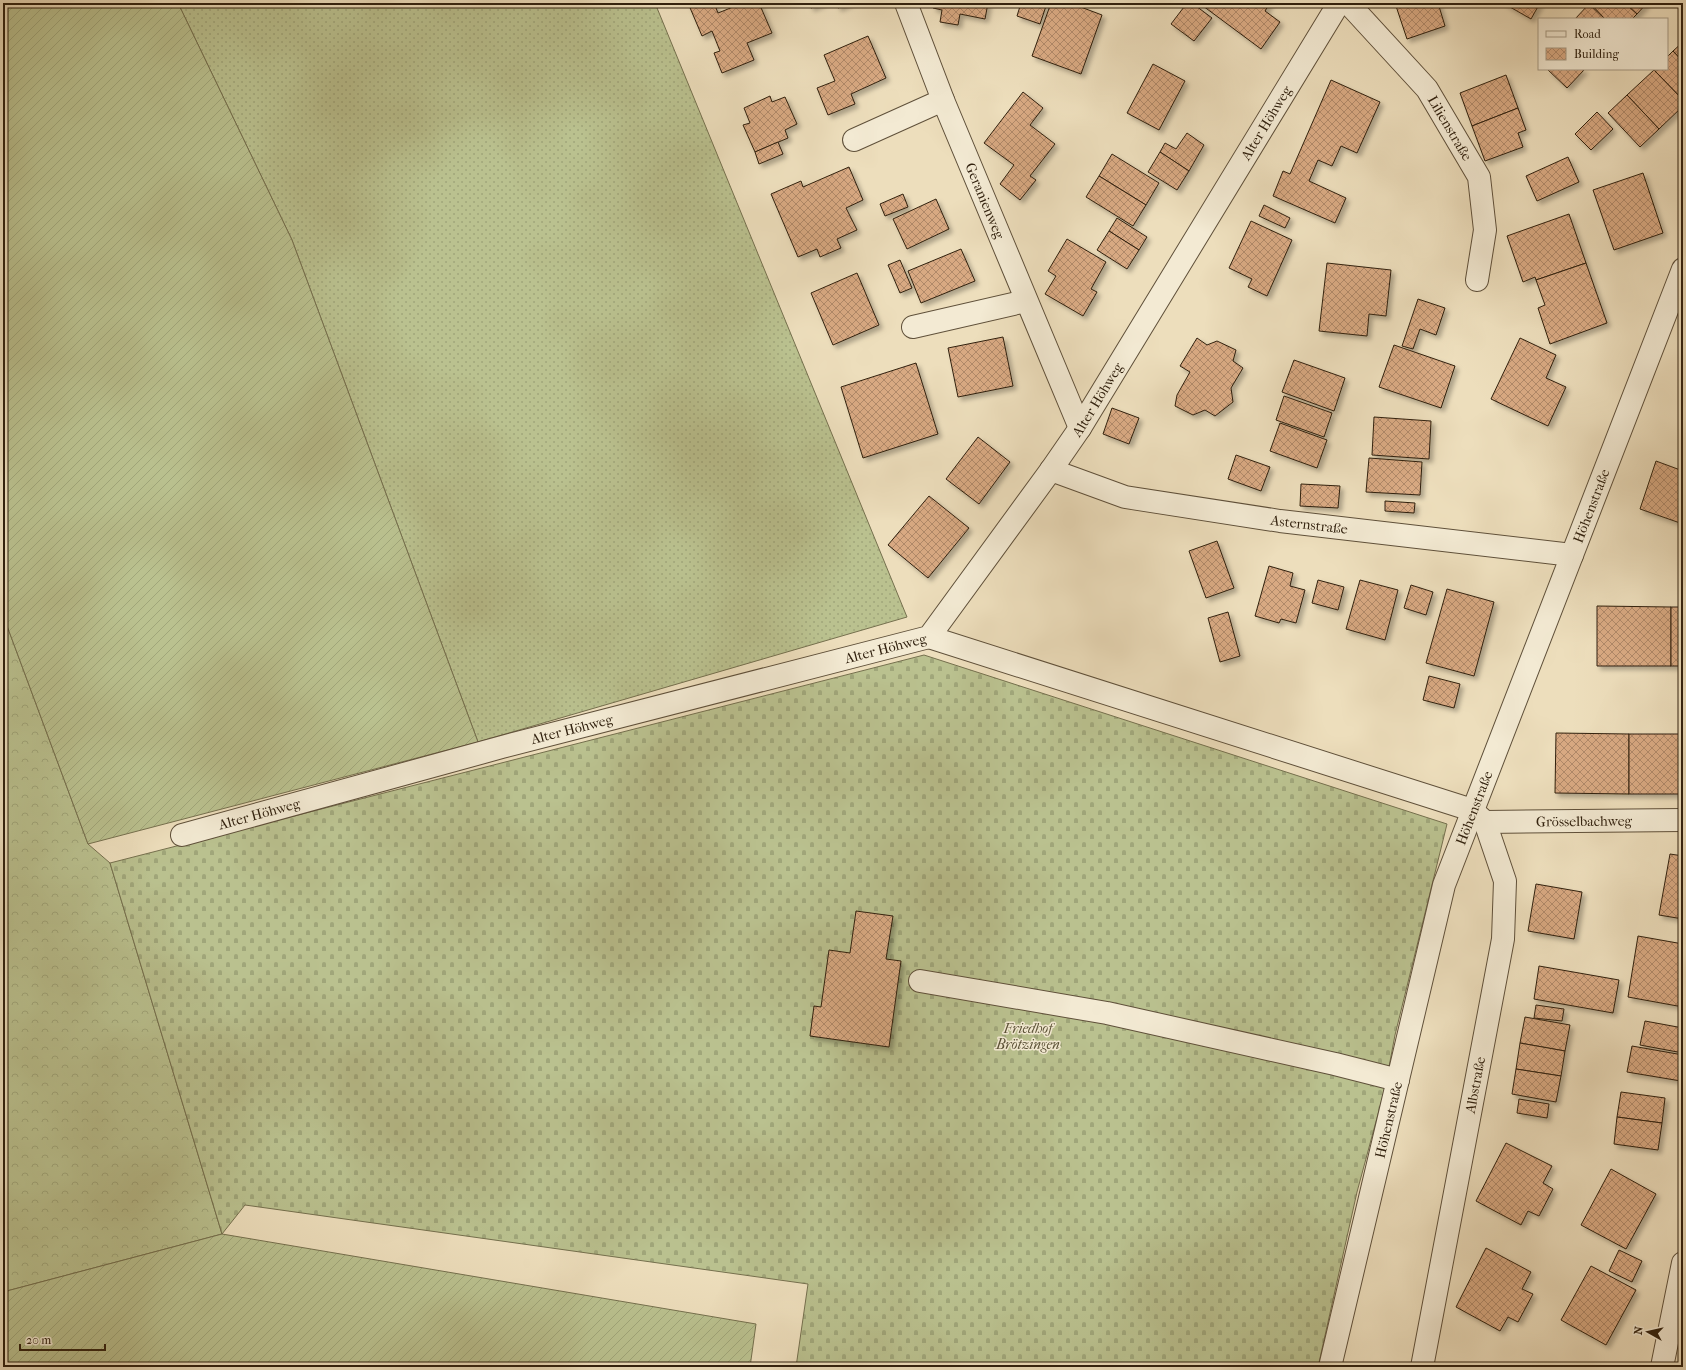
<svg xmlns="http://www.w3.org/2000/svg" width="1686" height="1370" viewBox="0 0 1686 1370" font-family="'IM FELL French Canon',serif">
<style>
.grass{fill:url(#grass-dots);stroke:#75704e}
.forest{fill:url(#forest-crowns);stroke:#75704e}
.cemetery{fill:url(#cemetery-stones);stroke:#75704e}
.garden{fill:url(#garden-furrows);stroke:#75704e}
.building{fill:url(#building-cross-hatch);stroke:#30200e;filter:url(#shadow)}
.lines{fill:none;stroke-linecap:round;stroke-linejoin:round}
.minor-casing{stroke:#5f503a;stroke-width:24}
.minor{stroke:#f3ead3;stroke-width:22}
.labels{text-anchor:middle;stroke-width:3;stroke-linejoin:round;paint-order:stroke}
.street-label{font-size:14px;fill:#30200e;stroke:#f3ead3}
.park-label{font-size:14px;font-style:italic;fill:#595035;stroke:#f3ead3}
</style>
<defs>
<pattern id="grass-dots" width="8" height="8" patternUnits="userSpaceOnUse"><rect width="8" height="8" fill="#bac18f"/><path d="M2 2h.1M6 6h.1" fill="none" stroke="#a0a67a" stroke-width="1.8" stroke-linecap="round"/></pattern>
<pattern id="forest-crowns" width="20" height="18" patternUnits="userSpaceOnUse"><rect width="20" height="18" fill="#bac18f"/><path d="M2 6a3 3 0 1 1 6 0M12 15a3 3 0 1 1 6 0" fill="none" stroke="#a0a67a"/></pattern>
<pattern id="cemetery-stones" width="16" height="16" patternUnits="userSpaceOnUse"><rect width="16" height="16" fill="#bac18f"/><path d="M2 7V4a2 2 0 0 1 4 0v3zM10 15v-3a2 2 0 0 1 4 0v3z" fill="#a0a67a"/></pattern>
<pattern id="garden-furrows" width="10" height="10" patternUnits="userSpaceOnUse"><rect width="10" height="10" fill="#bac18f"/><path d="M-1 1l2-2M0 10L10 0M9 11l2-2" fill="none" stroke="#a0a67a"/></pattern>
<pattern id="building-cross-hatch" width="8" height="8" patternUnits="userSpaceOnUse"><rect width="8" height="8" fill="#d8a982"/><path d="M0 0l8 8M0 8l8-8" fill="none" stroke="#b08969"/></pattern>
<filter id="shadow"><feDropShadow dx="3.5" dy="3.5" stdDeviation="2" flood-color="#0004"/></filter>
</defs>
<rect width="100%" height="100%" fill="#eddebc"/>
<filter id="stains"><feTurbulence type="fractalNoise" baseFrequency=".005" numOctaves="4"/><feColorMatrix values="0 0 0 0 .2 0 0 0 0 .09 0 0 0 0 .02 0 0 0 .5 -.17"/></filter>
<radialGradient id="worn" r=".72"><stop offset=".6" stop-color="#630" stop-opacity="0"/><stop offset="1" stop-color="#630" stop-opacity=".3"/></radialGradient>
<path class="grass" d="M178,3H655L907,617L478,742L292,240Z"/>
<path class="forest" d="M3,615L88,844L110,863L222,1234L3,1292Z"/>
<path class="cemetery" d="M924,655L1447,824L1395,1035L1385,1088L1357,1192L1318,1367H796L808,1284L245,1205L222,1234L110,863Z"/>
<g class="garden">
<path d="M3,3H178L292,240L478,742L88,844L3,615Z"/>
<path d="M222,1234L756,1324L750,1367H3V1292Z"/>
</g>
<g class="building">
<path d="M688,3H714L718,13L743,3H759L772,33L747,43L754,60L722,73L714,53L720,51L712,31L702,36Z"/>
<path d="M809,3H823L811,8Z"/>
<path d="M836,3H850L838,8Z"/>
<path d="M934,3H988L985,19L960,14L958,25L940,22L942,10L933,8Z"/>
<path d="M1021,3H1047L1040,24L1017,16Z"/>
<path d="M1051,3H1070L1102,15L1081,74L1032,56Z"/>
<path d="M1187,3H1192L1212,18L1194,41L1171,24Z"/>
<path d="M1199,3H1270L1265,11L1280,22L1261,49Z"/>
<path d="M1395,3H1438L1445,26L1407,39Z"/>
<path d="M1503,3H1540L1531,19Z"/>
<path d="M1590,3H1625L1637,14L1632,19H1605Z"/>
<path d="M1625,3H1647L1637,14Z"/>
<path d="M1589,4L1605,19H1575Z"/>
<path d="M868,36L886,78L851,94L855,104L828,115L817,88L835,81L824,55Z"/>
<path d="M1683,42V62L1673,51Z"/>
<path d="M1673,51L1683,62V100L1654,70L1667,69V57Z"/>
<path d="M1153,64L1185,81L1159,130L1127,113Z"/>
<path d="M1547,69H1583L1584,70L1567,88Z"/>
<path d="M1654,70L1683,100V106L1659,129L1627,95Z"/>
<path d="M1506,75L1518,108L1472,126L1460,93Z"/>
<path d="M1331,80L1380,102L1357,153L1341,146L1332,166L1318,160L1309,181L1346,198L1335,223L1273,196L1283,171L1290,174Z"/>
<path d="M1023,92L1043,108L1030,125L1055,144L1030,176L1036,180L1020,200L1000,184L1014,165L984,143Z"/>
<path d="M1627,95L1659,129L1640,147L1608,113Z"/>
<path d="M770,96L772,102L785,97L797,124L785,130L788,138L755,152L743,125L750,123L744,108Z"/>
<path d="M1518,108L1526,130L1518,133L1523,147L1485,161L1472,126Z"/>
<path d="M1597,112L1613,129L1591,150L1575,134Z"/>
<path d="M1187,133L1204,145L1189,171L1160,152L1165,143L1176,149Z"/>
<path d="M778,142L783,154L759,164L755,152Z"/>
<path d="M1160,152L1189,171L1177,190L1148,172Z"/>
<path d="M1112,154L1159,183L1146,205L1099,176Z"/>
<path d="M1568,157L1579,182L1537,201L1526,176Z"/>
<path d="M849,167L863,200L846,208L857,230L837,239L841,248L820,257L817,249L798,257L771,194L801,181L803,187Z"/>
<path d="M1643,173L1663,233L1614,250L1593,190Z"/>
<path d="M1099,176L1146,205L1133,226L1086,197Z"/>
<path d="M903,194L908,207L885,216L880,204Z"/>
<path d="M936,199L949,229L907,249L893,219Z"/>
<path d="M1264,205L1290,218L1285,228L1259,216Z"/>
<path d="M1569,214L1586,263L1536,280L1535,277L1523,282L1507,236Z"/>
<path d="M1117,218L1147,237L1139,250L1109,231Z"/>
<path d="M1251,221L1292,240L1267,296L1248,287L1252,279L1229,268Z"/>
<path d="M1109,231L1139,250L1127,269L1097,250Z"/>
<path d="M1067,239L1106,262L1091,289L1097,292L1083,316L1045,294L1056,276L1048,271Z"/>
<path d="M961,249L975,281L921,303L908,271Z"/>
<path d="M900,260L912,288L900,293L888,265Z"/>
<path d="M1327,263L1391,270L1386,316L1369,314L1367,336L1319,331Z"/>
<path d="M1586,263L1607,323L1550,344L1538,308L1545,305L1536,280Z"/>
<path d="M857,273L879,325L833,345L811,293Z"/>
<path d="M1418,299L1445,308L1436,335L1420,329L1413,349L1402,346Z"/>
<path d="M1003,337L1013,386L958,397L948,348Z"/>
<path d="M1197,338L1207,345L1217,341L1236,350L1233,361L1243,368L1231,388L1233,402L1215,416L1205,410L1193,415L1175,406L1177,395L1190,372L1180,366Z"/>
<path d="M1520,338L1556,355L1546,378L1566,387L1548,426L1491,399Z"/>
<path d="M1394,345L1455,366L1441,408L1379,387Z"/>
<path d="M1294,360L1345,378L1334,411L1282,392Z"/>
<path d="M916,363L938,434L863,458L841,387Z"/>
<path d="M1284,396L1332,413L1324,437L1276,420Z"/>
<path d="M1112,408L1139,418L1129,444L1103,434Z"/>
<path d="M1374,417L1431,421L1429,459L1372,455Z"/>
<path d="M1280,423L1327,440L1317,468L1270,451Z"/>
<path d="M978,437L1010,462L979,504L946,479Z"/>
<path d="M1236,455L1270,467L1261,491L1228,479Z"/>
<path d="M1369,458L1422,462L1420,495L1366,492Z"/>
<path d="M1656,461L1683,471V524L1640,509Z"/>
<path d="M1301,484L1340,486L1338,508L1300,506Z"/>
<path d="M929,496L969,528L928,578L888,545Z"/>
<path d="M1385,501L1415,503L1414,513L1385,511Z"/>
<path d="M1217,541L1234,588L1206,598L1189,551Z"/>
<path d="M1269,566L1293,573L1290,586L1305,590L1296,623L1281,619L1279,623L1255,616Z"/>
<path d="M1318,580L1344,587L1338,610L1312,603Z"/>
<path d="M1360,580L1398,590L1385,640L1346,629Z"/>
<path d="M1411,585L1433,592L1426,615L1404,608Z"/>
<path d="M1447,589L1494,602L1474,676L1426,663Z"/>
<path d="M1597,606L1671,607V666H1597Z"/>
<rect x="1671" y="607" width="12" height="59"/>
<path d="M1228,612L1240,656L1220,662L1208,618Z"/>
<path d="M1429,676L1460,684L1454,708L1423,700Z"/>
<path d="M1556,733L1629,734V794L1555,793Z"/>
<rect x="1629" y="734" width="54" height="60"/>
<path d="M1670,854L1683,856V919L1659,915Z"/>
<path d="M1536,884L1582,892L1574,939L1528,931Z"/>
<path d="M856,911L893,916L886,959L901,961L889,1047L810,1036L814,1006L821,1007L829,950L850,953Z"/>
<path d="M1638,936L1683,944V1007L1628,997Z"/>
<path d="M1539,966L1619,980L1613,1013L1534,999Z"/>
<path d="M1536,1005L1564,1009L1562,1021L1534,1018Z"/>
<path d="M1525,1017L1570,1025L1565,1051L1520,1043Z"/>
<path d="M1645,1021L1683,1028V1053L1640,1045Z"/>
<path d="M1520,1043L1565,1051L1561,1076L1516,1069Z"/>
<path d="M1632,1046L1683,1055L1681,1081L1627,1072Z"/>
<path d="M1516,1069L1561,1076L1556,1102L1512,1094Z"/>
<path d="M1621,1092L1665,1098L1662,1123L1617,1117Z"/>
<path d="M1519,1099L1549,1104L1547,1118L1517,1113Z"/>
<path d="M1617,1117L1662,1123L1658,1150L1614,1144Z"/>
<path d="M1506,1143L1552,1166L1543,1183L1553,1189L1539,1216L1528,1211L1521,1225L1476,1201Z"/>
<path d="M1611,1169L1656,1194L1626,1249L1581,1225Z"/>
<path d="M1486,1248L1531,1272L1522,1289L1533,1294L1518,1322L1508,1317L1500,1331L1456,1307Z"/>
<path d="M1619,1250L1642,1261L1632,1282L1609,1271Z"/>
<path d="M1591,1266L1636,1290L1606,1345L1561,1320Z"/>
</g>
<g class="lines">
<defs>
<g id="minor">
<path id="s1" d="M906,3L943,100L1080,428"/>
<path id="s2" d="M1348,3L1427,89L1479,177L1485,230L1477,280"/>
<path d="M854,140L943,100"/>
<path d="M913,327L1026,301"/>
<path id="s3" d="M1051,470L1125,497L1280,521L1572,555"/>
<path d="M929,637L1472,810L1485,822L1505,881L1503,939L1422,1367"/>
<path id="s4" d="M1485,822L1683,820"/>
<path id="s5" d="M182,835L502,747L929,637L1051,470L1080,428L1339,3"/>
<path d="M920,981L1107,1013L1335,1064L1398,1080"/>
<path id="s6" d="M1330,1367L1444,885L1683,269"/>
<path d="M1662,1367L1683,1263"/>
</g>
</defs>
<use href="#minor" class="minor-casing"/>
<use href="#minor" class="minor"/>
</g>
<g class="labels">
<g class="street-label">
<text dy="5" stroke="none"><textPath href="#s5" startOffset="1388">Alter Höhweg</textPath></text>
<text dy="5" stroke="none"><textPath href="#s2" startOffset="162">Lilienstraße</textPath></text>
<text dy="5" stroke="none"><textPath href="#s1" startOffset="213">Geranienweg</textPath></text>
<text dy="5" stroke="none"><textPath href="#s5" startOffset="1064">Alter Höhweg</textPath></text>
<text dy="5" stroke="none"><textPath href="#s6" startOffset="902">Höhenstraße</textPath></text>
<text dy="5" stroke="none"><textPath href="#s3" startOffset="265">Asternstraße</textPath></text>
<text dy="5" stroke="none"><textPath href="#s5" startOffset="728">Alter Höhweg</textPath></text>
<text dy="5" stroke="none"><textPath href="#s5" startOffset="404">Alter Höhweg</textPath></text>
<text dy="5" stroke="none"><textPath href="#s6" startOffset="578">Höhenstraße</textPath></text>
<text dy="5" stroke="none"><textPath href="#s5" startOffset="80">Alter Höhweg</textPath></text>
<text dy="5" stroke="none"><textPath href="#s4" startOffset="99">Grösselbachweg</textPath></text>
<text transform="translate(1475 1085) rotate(-79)" y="5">Albstraße</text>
<text dy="5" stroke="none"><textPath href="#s6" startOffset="254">Höhenstraße</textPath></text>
</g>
<g class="park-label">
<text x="1028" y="1033">Friedhof<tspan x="1028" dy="16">Brötzingen</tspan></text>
</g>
</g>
<rect width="1686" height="1370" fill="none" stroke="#eddebc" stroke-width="16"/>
<rect x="4" y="4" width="1678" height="1362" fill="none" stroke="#30200e" stroke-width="2"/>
<rect x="8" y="8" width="1670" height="1354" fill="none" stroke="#30200e"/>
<rect x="1538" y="18" width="130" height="52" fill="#f3ead3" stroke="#a59984"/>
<rect x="1546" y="31" width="20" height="6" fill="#f3ead3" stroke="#a59984"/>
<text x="1574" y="38" font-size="12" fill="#30200e">Road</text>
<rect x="1546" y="48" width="20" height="12" fill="url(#building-cross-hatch)" stroke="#a59984"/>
<text x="1574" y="58" font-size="12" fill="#30200e">Building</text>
<g transform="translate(1648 1332) rotate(278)" stroke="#f3ead3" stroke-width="3" paint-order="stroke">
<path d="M0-3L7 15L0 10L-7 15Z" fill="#30200e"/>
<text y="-6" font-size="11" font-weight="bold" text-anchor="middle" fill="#30200e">N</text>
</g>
<path d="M20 1344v6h85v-6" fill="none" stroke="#30200e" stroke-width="2"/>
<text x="26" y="1344" font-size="12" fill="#30200e" stroke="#f3ead3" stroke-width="3" paint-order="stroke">20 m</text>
<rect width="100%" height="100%" filter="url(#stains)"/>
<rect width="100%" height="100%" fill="url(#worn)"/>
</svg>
